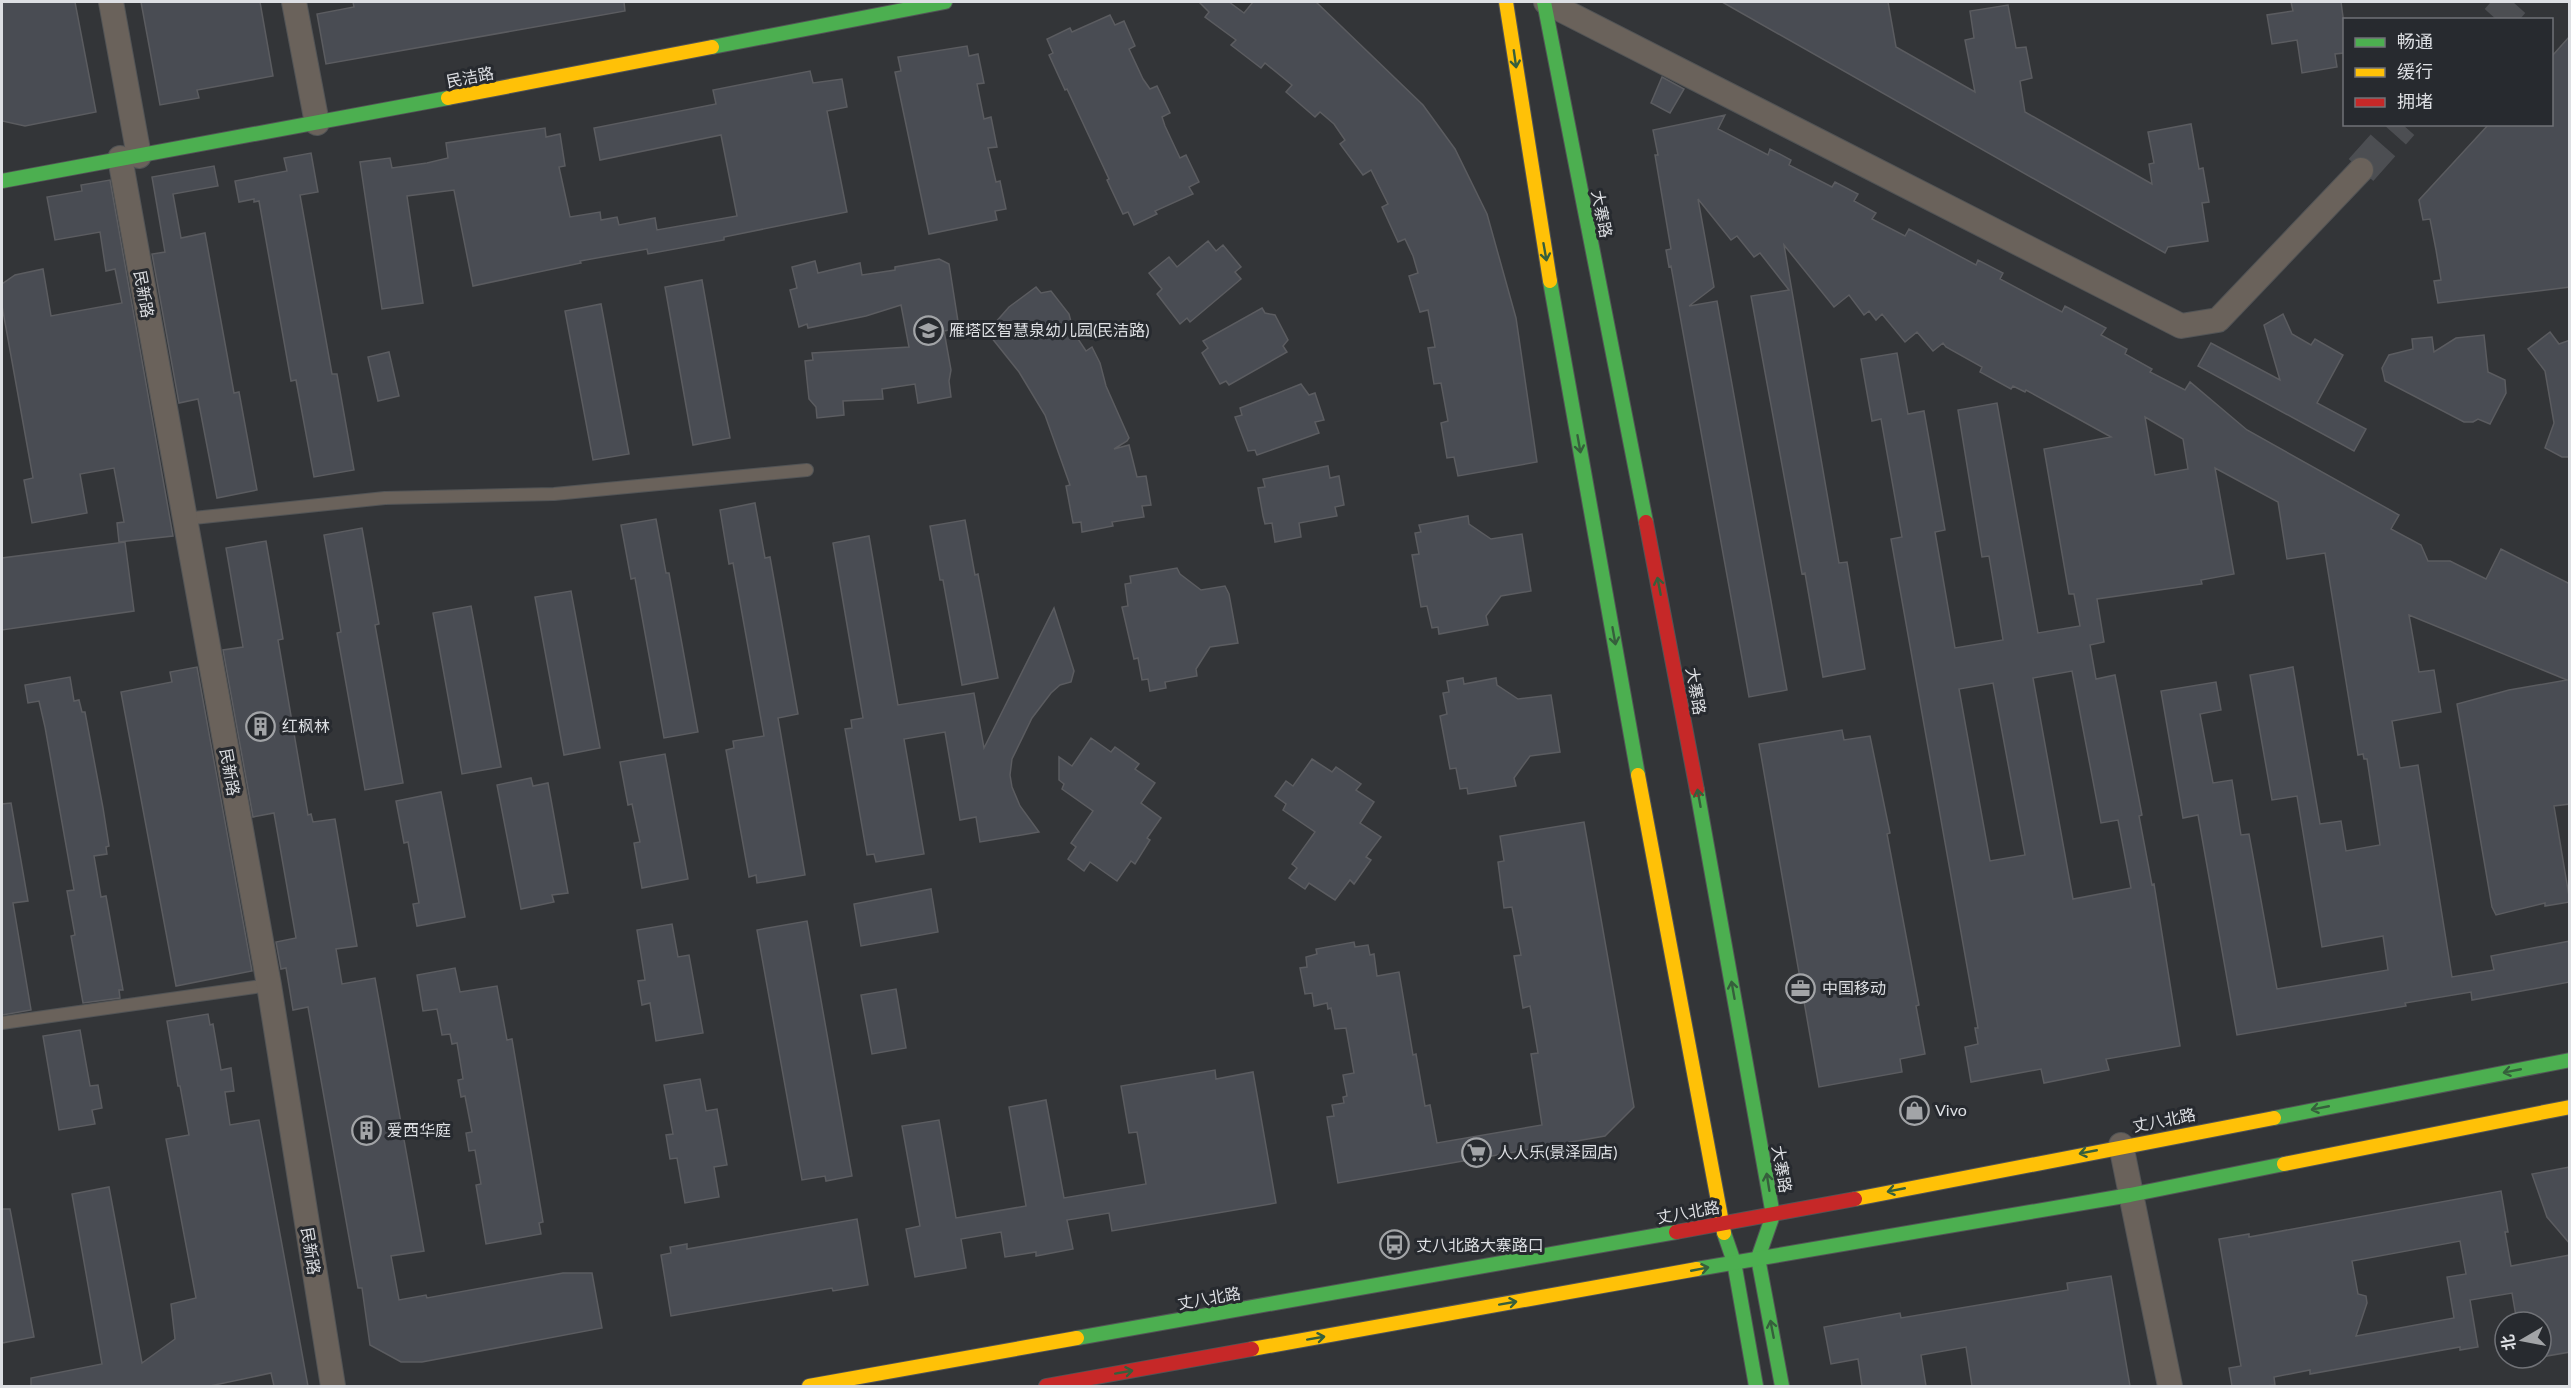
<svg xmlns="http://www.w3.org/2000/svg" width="2571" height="1388" viewBox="0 0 2571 1388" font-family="Lato,'Noto Sans SC',sans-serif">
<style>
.building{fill:#494c53;stroke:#5b5c60;stroke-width:1.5;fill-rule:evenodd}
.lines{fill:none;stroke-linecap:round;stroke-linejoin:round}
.secondary-tunnel{stroke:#4c4e52;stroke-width:33;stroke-dasharray:33 16;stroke-linecap:butt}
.lane-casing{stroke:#525456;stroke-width:14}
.street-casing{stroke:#525456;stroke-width:26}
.fast-casing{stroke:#525456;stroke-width:16}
.slow-casing{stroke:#525456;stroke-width:16}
.jam-casing{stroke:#525456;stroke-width:16}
.lane{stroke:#6a625b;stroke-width:12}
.street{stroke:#6a625b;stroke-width:24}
.fast{stroke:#4caf50;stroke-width:14}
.slow{stroke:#ffc107;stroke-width:14}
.jam{stroke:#c62828;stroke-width:14}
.oneway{stroke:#365f3c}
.labels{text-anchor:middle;stroke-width:6;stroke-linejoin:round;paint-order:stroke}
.street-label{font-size:16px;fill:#dddfe3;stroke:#272a2f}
.poi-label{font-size:16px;fill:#dddfe3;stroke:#272a2f;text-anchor:start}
</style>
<rect width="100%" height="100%" fill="#333538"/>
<g class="building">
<path d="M2,2H75L96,112L25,126L2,121Z"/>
<path d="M141,2H260L273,76L197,90L199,98L160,105Z"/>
<path d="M353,2H624L625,11L326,64L317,14L354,7Z"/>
<path d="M1199,2H1229L1244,13L1253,2H1316L1423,105L1455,149L1487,214L1516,318L1537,462L1458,476L1454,457L1447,458L1441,423L1448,421L1441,383L1434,384L1428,348L1435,347L1428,310L1420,312L1409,276L1418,273L1413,256L1405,239L1398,242L1382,207L1388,204L1371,170L1363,175L1340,144L1345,140L1334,124L1320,112L1315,117L1286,92L1292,85L1265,63L1261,68L1231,45L1236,40L1205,17L1209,12Z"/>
<path d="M1722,2H1888L1896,47L1975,92L1965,40L1974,38L1970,11L2008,5L2016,48L2026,47L2032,78L2020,81L2025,112L2152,184L2149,164L2154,163L2148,132L2191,124L2199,169L2203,168L2209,202L2202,203L2208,241L2168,247L2165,253Z"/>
<path d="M2291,2H2341L2344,24V53L2335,54L2337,67L2302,73L2297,40L2272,44L2267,15L2293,11Z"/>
<path d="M1110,15L1115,25L1124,21L1135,46L1129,49L1143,79L1150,89L1157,86L1170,113L1162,117L1165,126L1180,158L1186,155L1199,182L1189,187L1193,194L1155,211L1157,214L1134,225L1128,212L1123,214L1107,180L1109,179L1067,89L1065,90L1049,55L1053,53L1047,39L1070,28L1072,32Z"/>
<path d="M2570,36V287L2438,303L2434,281L2441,280L2436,250L2430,219L2423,220L2419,200L2489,124H2552V56Z"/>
<path d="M967,46L969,56L978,54L984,83L977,84L984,119L991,117L997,147L988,148L996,182L1000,181L1006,209L995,211L997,220L929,234L895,72L901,71L898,57Z"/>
<path d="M810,71L813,83L842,79L847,107L827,111L847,212L724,237V240L648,254L647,249L580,261L581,263L473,286L454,190L407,196L423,303L382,309L360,162L390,158L392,168L427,163L448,158L446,143L545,128L546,137L560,134L565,166L559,167L570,217L600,212L601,220L617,217L619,225L655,218L657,230L737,216L721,135L600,160L594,128L716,104L713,90Z"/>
<path d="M1662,77L1684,89L1670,113L1651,103Z"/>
<path d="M1725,115L1718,129L1768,155L1770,149L1791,160L1789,165L1832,187L1835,182L1858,194L1854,201L1876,213L1872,219L1905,236L1909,229L1976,265L1978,260L2003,273L2000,279L2062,312L2065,306L2106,328L2101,335L2127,349L2125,354L2152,369L2150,372L2185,390L2190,382L2247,430L2399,515L2391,529L2421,545L2428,561H2450L2486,579L2501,549L2570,584V804L2554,806L2570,902L2545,906V903L2496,915L2492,907L2457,704L2509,690L2567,680L2409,615L2419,672L2434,670L2441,712L2392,721L2400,768L2418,765L2452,977L2494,970L2491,956L2570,941V982L2472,1000L2471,992L2405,1003L2406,1006L2237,1035L2198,815L2183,818L2161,691L2216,682L2221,710L2200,714L2213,783L2232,780L2241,835L2249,834L2277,989L2388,970L2383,936L2322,947L2297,796L2272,800L2250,675L2293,667L2320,824L2341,821L2346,851L2380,845L2367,759H2364L2363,754L2358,755L2325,553L2287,559L2278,502L2215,468L2234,574L2201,580L2202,584L2097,599L2104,642L2090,645L2096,679L2115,675L2142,815L2139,816L2152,885L2154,884L2180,1046L2106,1059L2109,1070L2044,1083L2041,1069L1971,1082L1965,1047L1978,1044L1975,1028H1978L1891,539L1902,537L1881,419L1872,421L1861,359L1897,353L1908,414L1924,411L1945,530L1935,532L1955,648L2003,640L1989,556L1982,557L1958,410L1997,403L2038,633L2080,626L2074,594H2069L2044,449L2111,437L2026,390L2025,392L2013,386L2011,389L1980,372L1982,367L1946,347L1943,343L1933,351L1917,332L1905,342L1882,314L1876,320L1869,311L1864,315L1849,295L1834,307L1784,245L1839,563L1847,562L1865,669L1823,677L1805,573L1802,574L1751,296L1789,290L1760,253L1754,257L1737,236L1731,240L1698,199L1714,287L1689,306L1717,301L1787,690L1749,697L1671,266L1669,267L1666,250L1671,249L1655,155H1658L1653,130ZM2145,417L2183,439L2188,469L2155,475ZM2072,671L2101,823L2118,820L2131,888L2073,899L2033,678ZM1993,683L2025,855L1990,861L1959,689Z"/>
<path d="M311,153L318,192L300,195L332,374H337L354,470L314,477L296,380L291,381L259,201L254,202V199L239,202L235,181L287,171L284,158Z"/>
<path d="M214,166L218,186L173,194L181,238L205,233L234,393L239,392L257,490L217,498L198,399L179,403L152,254L165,252L152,177Z"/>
<path d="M110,180L173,536L119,542L117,523L124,522L114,468L80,474L87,513L32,523L24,480L33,478L2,306V284L15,275L43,269L51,316L122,303L115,269L106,271L100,232L55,240L47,197L82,191L81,185Z"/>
<path d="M1208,241L1216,251L1223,245L1241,267L1235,272L1241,279L1190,322L1187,318L1180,324L1157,294L1162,289L1149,273L1169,257L1177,267Z"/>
<path d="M939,259L949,264L959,328L944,331L951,370L949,381L951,397L918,403L915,384L882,389L883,399L843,401L844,415L817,418L816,407L809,399L805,361L813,360L812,353L909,347L901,305L866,316L808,328L807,324L799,327L790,290L797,288L792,267L815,261L818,273L860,263L862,275L895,270V267Z"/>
<path d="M702,280L730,438L693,445L665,287Z"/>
<path d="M1036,287L1041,293L1051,291L1069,314L1071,322L1068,324L1086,351L1092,347L1100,363L1106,386L1129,438L1127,441L1114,449L1129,445L1137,477L1146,476L1151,505L1142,506L1144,517L1112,522L1113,526L1082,532L1081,522L1073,523L1066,486L1070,485L1045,415L1019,372L987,332L1009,307Z"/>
<path d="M601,304L629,454L593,460L565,311Z"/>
<path d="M1262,308L1265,313L1275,315L1288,340L1283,346L1287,352L1229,385L1226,381L1220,384L1202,353L1208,348L1203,341Z"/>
<path d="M2283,314L2292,334L2311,345L2315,339L2343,355L2317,403L2366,429L2354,451L2198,366L2211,343L2280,380L2264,325Z"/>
<path d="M2550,332L2559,344L2570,340V457H2562L2545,448L2554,423L2545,371L2528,349Z"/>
<path d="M2484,335L2488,372L2505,380L2506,393L2490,424L2478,419L2473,422H2464L2385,381L2382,368L2389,355L2413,349L2412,339L2432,337L2434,352L2456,338Z"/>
<path d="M389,352L399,396L378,401L368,357Z"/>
<path d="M1301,384L1309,395L1315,393L1324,420L1315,422L1319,433L1257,455L1255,450L1248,451L1235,417L1242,415L1240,408Z"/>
<path d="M1328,466L1330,478L1339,476L1344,505L1335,507L1337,516L1299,523L1301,537L1275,542L1272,523L1265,524L1263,516L1258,488L1265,487L1263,479Z"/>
<path d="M755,503L765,558L770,557L798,714L778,718L805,875L757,883L756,875L749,877L726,750L734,748L733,741L764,736L733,563L729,564L720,510Z"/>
<path d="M1468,516L1469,524L1491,539L1522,534L1531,591L1501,596L1486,616L1488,625L1439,634L1438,627L1432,628L1427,606L1421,607L1412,555L1419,554L1415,533L1421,532L1419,525Z"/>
<path d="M656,519L666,573H669L698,732L664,738L635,578L631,579L621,525Z"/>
<path d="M965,520L975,575L978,574L998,678L962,685L943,580H940L930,526Z"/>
<path d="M362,528L379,624L375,625L403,783L365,790L337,633L341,632L324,535Z"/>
<path d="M869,536L898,705L974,693L984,748L1054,608L1074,671L1071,682L1060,685L1051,693L1032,718L1012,759L1010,775L1012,787L1020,806L1039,832L980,842L976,817L960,820L945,732L904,739L924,854L876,862L874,854L867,855L845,729L852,728L851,720L863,718L833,543Z"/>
<path d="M266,541L283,639L278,640L308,815L311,814L313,822L335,819L343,866L357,946L336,949L342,984L375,978L424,1251L391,1256L399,1300L426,1295L427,1298L563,1273H592L602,1328L422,1362H401L370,1345L362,1288H358L308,1007L293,1010L286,968L281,969L276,942L296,938L274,813L253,817L223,650L243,647L226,548Z"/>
<path d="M125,542L134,611L2,630V558Z"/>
<path d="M1177,568L1180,574L1201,590L1225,586L1229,594L1238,643L1210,647L1196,669L1197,676L1165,682L1166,688L1150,691L1148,679L1142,680L1138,658L1134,659L1122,607L1128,606L1125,584L1131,583L1130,576Z"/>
<path d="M571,591L600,748L564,755L535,597Z"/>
<path d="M471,606L501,767L462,774L433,613Z"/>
<path d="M197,667L252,971L176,986L121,692L172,682L170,672Z"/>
<path d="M70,677L74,701L79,700L82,712H85L103,808L109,846L106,847L107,854L94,856L101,897L106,896L123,990H119L120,998L83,1003L71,936L75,935L67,891L74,890L45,727L39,701L28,703L25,685Z"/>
<path d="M1463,678L1464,684L1496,678L1497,685L1518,699L1551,695L1560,752L1530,756L1514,778L1516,786L1468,794L1467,788L1460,789L1456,768L1450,769L1440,716L1447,714L1443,693L1449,692L1447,681Z"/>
<path d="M1842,730L1844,740L1870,736L1890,833L1887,834L1919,1005L1916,1006L1925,1054L1900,1059L1902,1072L1819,1087L1759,744Z"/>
<path d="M1091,738L1111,752L1115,747L1139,764L1135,769L1155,783L1141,803L1161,818L1147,838L1150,840L1135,864L1131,861L1117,881L1090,862L1084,871L1068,859L1076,847L1071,843L1093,811L1062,789L1064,784L1059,780V757L1072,766Z"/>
<path d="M665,754L688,879L642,888L634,843L640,842L632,804L628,805L620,762Z"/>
<path d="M1312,759L1332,772L1336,767L1361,784L1356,790L1374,802L1360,823L1381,837L1366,857L1371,860L1354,884L1350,880L1335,900L1309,883L1305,889L1289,878L1297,868L1292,864L1315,832L1283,810L1286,804L1275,796L1286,781L1293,786Z"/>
<path d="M531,778L533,786L548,783L568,893L552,895L554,902L521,909L497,785Z"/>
<path d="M441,792L465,917L417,926L413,904L419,903L408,842L404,843L396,801Z"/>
<path d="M11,803L28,901L13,903L31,1010L2,1015V804Z"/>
<path d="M1584,822L1634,1107L1605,1136L1338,1183L1327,1117L1334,1116L1332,1105L1344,1103L1343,1097L1347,1096L1343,1075L1354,1073L1346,1028L1335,1029L1331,1008L1328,1009L1327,1003L1314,1006L1312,993L1305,994L1300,968L1307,967L1306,957L1317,954L1316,949L1354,942L1355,947L1368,945L1370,955L1374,954L1377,976L1399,972L1413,1055L1416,1054L1425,1106L1430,1105L1437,1143L1542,1125L1531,1054L1538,1053L1530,1006L1523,1008L1514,956L1521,955L1512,907L1504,908L1498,862L1504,861L1500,836Z"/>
<path d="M931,889L938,932L861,946L854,904Z"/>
<path d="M807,921L852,1176L826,1181L825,1176L802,1180L757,930Z"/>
<path d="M672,924L678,957L689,955L703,1033L656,1041L650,1003L642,1005L638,981L645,980L637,930Z"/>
<path d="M455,968L460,992L497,986L507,1040L512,1039L543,1222L539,1223L541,1234L486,1244L476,1185L481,1184L475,1150L469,1151L466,1133L472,1132L465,1096L461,1097L458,1080L463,1079L457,1043L452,1044L450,1034L442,1035L437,1009L423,1011L417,975Z"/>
<path d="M896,989L906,1048L872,1054L861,995Z"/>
<path d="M208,1014L210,1025L213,1024L221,1070L231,1068L234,1091L225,1092L230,1125L259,1120L308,1386H274L271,1373L210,1386H31V1378L102,1364L72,1194L109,1187L142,1363L175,1339L171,1304L196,1298L166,1139L189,1135L180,1086H178L167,1021Z"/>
<path d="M80,1030L90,1086L98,1085L102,1108L92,1110L95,1124L59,1130L43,1036Z"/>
<path d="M1215,1070L1216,1079L1253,1072L1276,1203L1112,1231L1109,1213L1067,1220L1073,1249L1036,1256V1252L1005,1257L1001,1232L961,1239L966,1268L915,1277L906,1229L920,1226L902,1126L939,1120L956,1218L1026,1206L1009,1107L1046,1100L1064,1198L1146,1184L1137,1132L1129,1133L1121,1086Z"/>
<path d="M700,1079L706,1111L717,1109L727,1165L714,1167L719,1197L685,1203L677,1158L670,1159L666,1135L673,1134L664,1085Z"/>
<path d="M2570,1167V1244L2547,1217L2532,1174Z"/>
<path d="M2501,1191L2508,1232H2505L2511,1266L2570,1255V1352L2541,1357V1322H2517L2512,1293L2470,1300L2478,1347L2460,1350V1347L2310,1374V1370L2274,1377L2275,1385L2266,1386H2232L2229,1368L2241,1366L2219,1239L2249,1234V1237ZM2460,1241L2466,1274L2447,1277L2454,1318L2356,1336L2367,1303L2366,1296L2358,1294L2352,1261Z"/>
<path d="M2,1209H10L34,1337L2,1343Z"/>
<path d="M857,1219L868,1285L833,1291L832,1288L671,1316L661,1255L671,1253L670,1247L687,1244V1249Z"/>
<path d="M2111,1276L2130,1386H1972L1966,1347L1921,1355L1926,1386H1862L1858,1359L1831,1364L1824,1327L1900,1313L1901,1318L2068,1290L2067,1283Z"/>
</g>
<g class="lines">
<g class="secondary-tunnel">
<path d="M2497,20L2513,2"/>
<path d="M2361,170L2402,124"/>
</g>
<defs>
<g id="lane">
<path d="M184,519L385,498L554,494L807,470"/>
<path d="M2,1023L269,985"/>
</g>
<g id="street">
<path d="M111,2L139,156"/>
<path d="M294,2L317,123"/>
<path d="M1546,2L2181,326L2218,320L2361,170"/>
<path d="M120,158L269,985L333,1386"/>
<path d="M2121,1145L2170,1386"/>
</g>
<g id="fast">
<path d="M1544,2L1646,522"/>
<path d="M712,47L945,2"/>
<path d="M2,181L448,98"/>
<path d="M1550,281L1638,775"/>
<path d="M1697,790L1773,1215L1758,1258L1782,1386"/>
<path d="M2274,1118L2570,1060"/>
<path d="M1724,1233L1734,1262L1756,1386"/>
<path d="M1697,1269L2130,1195L2284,1164"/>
<path d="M1077,1338L1676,1232"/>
</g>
<g id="slow">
<path d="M1506,2L1550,281"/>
<path d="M448,98L712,47"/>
<path d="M1638,775L1724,1233"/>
<path d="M2284,1164L2570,1107"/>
<path d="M1855,1199L2274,1118"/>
<path d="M1252,1349L1697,1269"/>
<path d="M809,1386L1077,1338"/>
</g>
<g id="jam">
<path d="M1646,522L1697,790"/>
<path d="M1676,1232L1855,1199"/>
<path d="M1046,1386L1252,1349"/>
</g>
</defs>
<use href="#lane" class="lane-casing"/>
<use href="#street" class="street-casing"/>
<use href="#fast" class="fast-casing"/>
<use href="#slow" class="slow-casing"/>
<use href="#jam" class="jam-casing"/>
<use href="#lane" class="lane"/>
<use href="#street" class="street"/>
<use href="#fast" class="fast"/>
<use href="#slow" class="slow"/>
<use href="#jam" class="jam"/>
</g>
<defs><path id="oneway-shaft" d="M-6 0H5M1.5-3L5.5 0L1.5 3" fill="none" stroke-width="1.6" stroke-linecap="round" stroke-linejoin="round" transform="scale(1.5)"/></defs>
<g class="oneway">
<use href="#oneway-shaft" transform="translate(1515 59) rotate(82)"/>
<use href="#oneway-shaft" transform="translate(1545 252) rotate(80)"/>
<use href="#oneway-shaft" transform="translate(1579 444) rotate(80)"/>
<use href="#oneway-shaft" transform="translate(1659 586) rotate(-101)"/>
<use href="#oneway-shaft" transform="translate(1614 636) rotate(80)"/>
<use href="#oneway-shaft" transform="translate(1699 798) rotate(-100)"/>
<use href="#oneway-shaft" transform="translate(1733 990) rotate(-100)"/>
<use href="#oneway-shaft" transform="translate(2512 1071) rotate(169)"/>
<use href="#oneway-shaft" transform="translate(2320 1108) rotate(169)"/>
<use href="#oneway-shaft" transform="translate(2088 1152) rotate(169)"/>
<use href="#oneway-shaft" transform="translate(1768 1182) rotate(-99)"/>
<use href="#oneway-shaft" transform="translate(1896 1190) rotate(169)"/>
<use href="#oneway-shaft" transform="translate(1700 1269) rotate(-11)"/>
<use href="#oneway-shaft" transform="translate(1508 1303) rotate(-10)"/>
<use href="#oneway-shaft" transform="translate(1772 1329) rotate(-101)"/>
<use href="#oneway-shaft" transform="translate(1316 1338) rotate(-10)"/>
<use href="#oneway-shaft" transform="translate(1124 1372) rotate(-10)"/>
</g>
<defs>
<symbol id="school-ring" viewBox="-11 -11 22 22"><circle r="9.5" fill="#272a2f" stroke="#a2a4a7" stroke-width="1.5"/><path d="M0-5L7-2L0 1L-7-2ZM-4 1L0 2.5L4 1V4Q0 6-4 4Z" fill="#a2a4a7"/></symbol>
<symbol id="building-ring" viewBox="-11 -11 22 22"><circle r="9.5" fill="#272a2f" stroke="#a2a4a7" stroke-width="1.5"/><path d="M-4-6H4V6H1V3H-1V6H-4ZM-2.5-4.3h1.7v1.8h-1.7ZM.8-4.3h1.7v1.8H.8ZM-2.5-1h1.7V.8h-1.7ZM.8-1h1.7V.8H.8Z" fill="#a2a4a7"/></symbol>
<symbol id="office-ring" viewBox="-11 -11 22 22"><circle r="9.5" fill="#272a2f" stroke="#a2a4a7" stroke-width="1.5"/><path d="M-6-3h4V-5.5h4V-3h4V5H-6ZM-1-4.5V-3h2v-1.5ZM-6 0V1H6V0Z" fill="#a2a4a7"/></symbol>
<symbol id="shop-ring" viewBox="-11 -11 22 22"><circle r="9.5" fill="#272a2f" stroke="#a2a4a7" stroke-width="1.5"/><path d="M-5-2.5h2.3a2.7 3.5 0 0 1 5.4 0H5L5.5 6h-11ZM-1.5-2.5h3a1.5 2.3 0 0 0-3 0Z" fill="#a2a4a7"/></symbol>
<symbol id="supermarket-ring" viewBox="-11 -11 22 22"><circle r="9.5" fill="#272a2f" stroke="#a2a4a7" stroke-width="1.5"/><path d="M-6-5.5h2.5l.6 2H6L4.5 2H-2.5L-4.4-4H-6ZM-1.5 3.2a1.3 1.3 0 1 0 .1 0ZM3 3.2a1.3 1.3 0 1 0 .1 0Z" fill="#a2a4a7"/></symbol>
<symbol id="bus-ring" viewBox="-11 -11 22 22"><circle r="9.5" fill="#272a2f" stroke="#a2a4a7" stroke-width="1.5"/><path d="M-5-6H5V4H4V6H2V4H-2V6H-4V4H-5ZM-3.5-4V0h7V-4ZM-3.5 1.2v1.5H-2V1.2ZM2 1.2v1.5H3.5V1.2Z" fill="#a2a4a7"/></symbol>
</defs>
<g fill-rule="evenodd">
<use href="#school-ring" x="912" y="314" width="33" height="33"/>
<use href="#building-ring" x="244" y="710" width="33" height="33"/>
<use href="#office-ring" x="1784" y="972" width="33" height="33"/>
<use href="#shop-ring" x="1898" y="1094" width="33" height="33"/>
<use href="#building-ring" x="350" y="1114" width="33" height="33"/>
<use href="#supermarket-ring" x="1460" y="1136" width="33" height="33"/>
<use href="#bus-ring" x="1378" y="1228" width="33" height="33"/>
</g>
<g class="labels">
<g class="street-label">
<text transform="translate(470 77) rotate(-11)" y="6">民洁路</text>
<text transform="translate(1602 214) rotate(79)" y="6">大寨路</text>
<text transform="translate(144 294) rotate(80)" y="6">民新路</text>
<text transform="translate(1696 691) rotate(80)" y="6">大寨路</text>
<text transform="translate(230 772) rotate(80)" y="6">民新路</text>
<text transform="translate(2164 1120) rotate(-11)" y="6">丈八北路</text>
<text transform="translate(1782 1169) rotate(80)" y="6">大寨路</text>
<text transform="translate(1688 1212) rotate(-10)" y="6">丈八北路</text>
<text transform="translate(311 1251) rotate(81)" y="6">民新路</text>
<text transform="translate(1209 1298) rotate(-10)" y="6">丈八北路</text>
</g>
<g class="poi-label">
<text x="949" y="336">雁塔区智慧泉幼儿园(民洁路)</text>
<text x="282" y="732">红枫林</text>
<text x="1822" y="994">中国移动</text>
<text x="1935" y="1116">Vivo</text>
<text x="387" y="1136">爱西华庭</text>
<text x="1497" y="1158">人人乐(景泽园店)</text>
<text x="1416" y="1251">丈八北路大寨路口</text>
</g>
</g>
<rect width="2571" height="1388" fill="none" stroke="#dddfe3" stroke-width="6"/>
<rect x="2343" y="18" width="210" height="108" fill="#272a2f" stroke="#707277" stroke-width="1.5"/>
<rect x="2355" y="38" width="30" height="9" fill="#4caf50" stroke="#707277" stroke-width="1.5"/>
<text x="2397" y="48" font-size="18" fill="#dddfe3">畅通</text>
<rect x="2355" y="68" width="30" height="9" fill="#ffc107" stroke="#707277" stroke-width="1.5"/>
<text x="2397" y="78" font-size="18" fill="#dddfe3">缓行</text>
<rect x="2355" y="98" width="30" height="9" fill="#c62828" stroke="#707277" stroke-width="1.5"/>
<text x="2397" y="108" font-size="18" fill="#dddfe3">拥堵</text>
<g transform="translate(2523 1340) rotate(260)"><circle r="28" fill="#272a2f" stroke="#707277" stroke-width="1.5"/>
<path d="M0-4.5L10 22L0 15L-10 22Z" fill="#a2a4a7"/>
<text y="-9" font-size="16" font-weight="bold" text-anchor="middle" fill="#dddfe3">北</text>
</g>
</svg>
